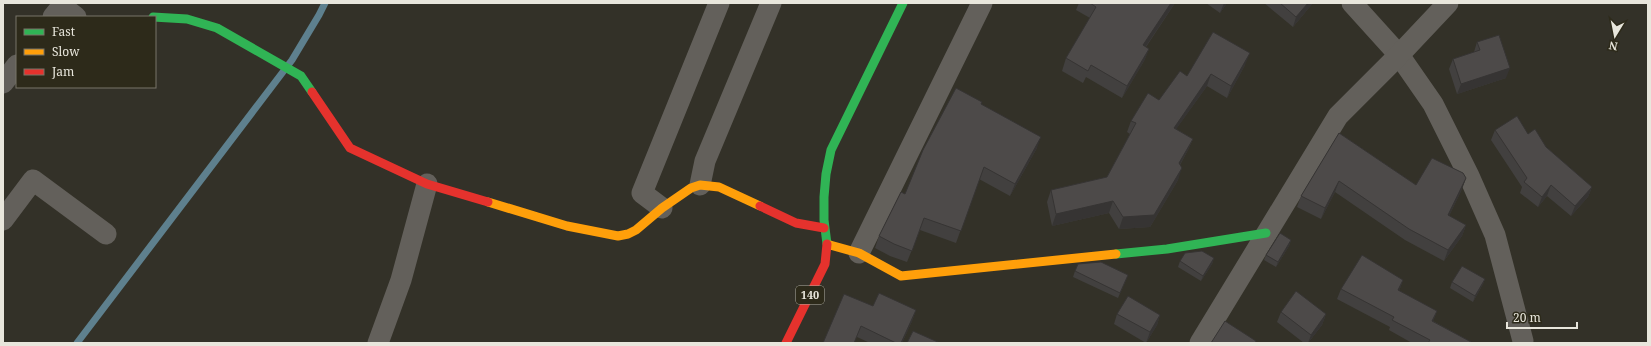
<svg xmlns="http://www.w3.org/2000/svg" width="1651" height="346" viewBox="0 0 1651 346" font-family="'Noto Serif',serif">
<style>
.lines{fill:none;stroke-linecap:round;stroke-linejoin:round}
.stream{stroke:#5e808e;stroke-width:7}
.street{stroke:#63605b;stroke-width:21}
.fast{stroke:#30b455;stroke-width:9}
.slow{stroke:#ff9f0a;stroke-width:9}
.jam{stroke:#e5322d;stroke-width:9}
.wall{fill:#42403f}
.shaded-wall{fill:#363433}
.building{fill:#4d4a49;stroke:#363433}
.labels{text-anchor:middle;stroke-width:3;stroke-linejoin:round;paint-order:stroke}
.shield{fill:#2d2a1a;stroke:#b0aea2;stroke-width:1}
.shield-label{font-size:11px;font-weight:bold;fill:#e8e6dc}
</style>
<rect width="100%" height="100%" fill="#333128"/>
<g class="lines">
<path class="stream" d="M77,343L292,60L319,15L325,3"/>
<g class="street">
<path d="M1352,3L1399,55L1433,104L1469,176L1495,235L1523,341"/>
<path d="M53,17L62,6L76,17"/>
<path d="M3,83L17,65"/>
<path d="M700,185L705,161L771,3"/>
<path d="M662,208L642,193L719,3"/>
<path d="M3,220L33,180L106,234"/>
<path d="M859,253L982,3"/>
<path d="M378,343L401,280L427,184"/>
<path d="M1200,343L1338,116L1399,55L1448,3"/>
</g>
<g class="fast">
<path d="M153,17L187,19L217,28L301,76L312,92"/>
<path d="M830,245L827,244L824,220V197L826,174L831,150L903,3"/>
<path d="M1116,254L1167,249L1266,233"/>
</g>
<g class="slow">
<path d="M488,202L567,226L618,236L628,234L636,230L662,208L691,188L700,185L719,187L760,206"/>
<path d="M830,245L859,253L901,276L1116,254"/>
</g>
<g class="jam">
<path d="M312,92L350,148L427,184L488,202"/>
<path d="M760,206L796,223L824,228"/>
<path d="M786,343L825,264L827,244"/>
</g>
</g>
<g class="wall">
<path d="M1079,3H1175L1146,47L1149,49L1144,61L1122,98L1086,77L1083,83L1062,71L1066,58L1090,18L1076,10Z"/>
<path d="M1206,3H1227L1220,13Z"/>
<path d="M1264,3H1313L1293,27Z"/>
<path d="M1477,42L1506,78L1457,94L1449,69L1453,59L1474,52Z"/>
<path d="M1245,65L1227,98L1207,86L1176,129L1193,139L1188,150L1180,165L1178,180L1150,227L1119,229L1109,213L1052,226L1047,202L1051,190L1107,177L1130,134L1127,132L1131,121L1159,100L1187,76Z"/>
<path d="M981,104L1037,148L1010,196L979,179L956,243L920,230L907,262L890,256L875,248L879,236L905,194Z"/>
<path d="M1495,130L1528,134L1546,147L1592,187L1588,197L1571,216L1547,196L1538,207L1520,193L1522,187L1491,140Z"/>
<path d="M1339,133L1416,185L1466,178L1462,189L1449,216L1466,225L1462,236L1444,261L1405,240L1335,192L1321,219L1297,207L1301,196Z"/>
<path d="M1291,240L1289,246L1276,267L1264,260L1266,255Z"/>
<path d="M1214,258L1212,264L1201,281L1178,267L1180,261Z"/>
<path d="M1075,271L1128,275L1118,298L1073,277Z"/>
<path d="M1485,279L1483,284L1473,302L1450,288L1452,282Z"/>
<path d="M1403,280L1399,291L1437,311L1433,321L1473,343H1412L1389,330L1390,327L1337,299L1341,289Z"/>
<path d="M873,306L916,310L912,321L902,343H870L857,337L823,343Z"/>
<path d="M1281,312L1326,314L1322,325L1308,343H1304L1277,322Z"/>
<path d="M1117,314L1160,315L1157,325L1146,343L1114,324Z"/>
</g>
<g class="shaded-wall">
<path d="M1171,3H1175L1138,58L1143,45Z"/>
<path d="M1224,3H1227L1220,13Z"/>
<path d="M1308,3H1313L1293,27L1296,17Z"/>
<path d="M1149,49L1144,61L1122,98L1127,86Z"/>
<path d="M1250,53L1245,65L1227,98L1231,86Z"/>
<path d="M1510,68L1506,78L1457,94L1461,84Z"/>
<path d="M1211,74L1207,86L1169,139L1174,128Z"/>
<path d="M1041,137L1037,148L1010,196L1015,184Z"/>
<path d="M1193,139L1188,150L1174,175L1179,163Z"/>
<path d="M1182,168L1178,180L1150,227L1119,229L1123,217Z"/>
<path d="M1466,178L1462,189L1444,226L1448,215Z"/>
<path d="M1339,181L1335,192L1321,219L1325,208Z"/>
<path d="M1551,185L1547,196L1538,207L1542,197Z"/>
<path d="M1592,187L1588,197L1571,216L1575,206Z"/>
<path d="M1113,201L1109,213L1052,226L1056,214Z"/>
<path d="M1466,225L1462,236L1444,261L1448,250Z"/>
<path d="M1291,240L1289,246L1276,267L1278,262Z"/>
<path d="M1214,258L1212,264L1201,281L1203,276Z"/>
<path d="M1485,279L1483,284L1473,302L1475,296Z"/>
<path d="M1403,280L1399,291L1398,290Z"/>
<path d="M916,310L912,321L902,343H901Z"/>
<path d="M1437,311L1433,322L1432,321Z"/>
<path d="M1326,314L1322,325L1308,343L1311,335Z"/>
<path d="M1160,315L1157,325L1146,343L1150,332Z"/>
</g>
<g class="building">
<path d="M1090,3H1171L1143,45L1149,49L1127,86L1091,65L1088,71L1066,58L1096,7Z"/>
<path d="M1280,3H1308L1296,17Z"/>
<path d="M1213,32L1250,53L1231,86L1211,74L1174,128L1193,139L1179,163L1182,168L1154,215L1123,217L1113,201L1056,214L1051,190L1107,177L1136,123L1131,121L1148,93L1159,100L1180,71L1187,76Z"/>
<path d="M1499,35L1510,68L1461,84L1453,59L1480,50L1477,42Z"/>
<path d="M956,88L982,102L981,104L1041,137L1015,184L984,167L961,231L924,218L912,251L894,244L879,236L901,192L905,194L923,150Z"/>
<path d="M1517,116L1528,134L1535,129L1546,147L1592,187L1575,206L1551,185L1542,197L1524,182L1527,178L1495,130Z"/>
<path d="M1339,133L1416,185L1432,158L1463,173L1466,178L1448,215L1466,225L1448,250L1409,229L1339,181L1325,208L1301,196Z"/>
<path d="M1280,233L1291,240L1278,262L1266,255Z"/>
<path d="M1202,251L1214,258L1203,276L1180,261L1185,253Z"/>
<path d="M1362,255L1403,280L1398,290L1437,311L1432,321L1473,343H1428L1430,340L1392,320L1394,317L1341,289Z"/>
<path d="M1101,262L1128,275L1120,293L1075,271L1078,264Z"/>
<path d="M1462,266L1485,279L1475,296L1452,282Z"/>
<path d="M1296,291L1326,314L1311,335L1281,312Z"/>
<path d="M879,293L916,310L901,343H896L861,326L854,343H823L844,294L873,306Z"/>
<path d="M1128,296L1160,315L1150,332L1117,314Z"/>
<path d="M1225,321L1256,341L1255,343H1211Z"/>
<path d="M913,331L940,343H907Z"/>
</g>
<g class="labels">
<rect class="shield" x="796" y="286" width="28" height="18" rx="3"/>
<g class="shield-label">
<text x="810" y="299">140</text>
</g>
</g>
<rect width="1651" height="346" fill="none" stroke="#e8e6dc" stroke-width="8"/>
<rect x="16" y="16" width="140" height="72" fill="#2d2a1a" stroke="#787568"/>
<rect x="24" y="29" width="20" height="6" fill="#30b455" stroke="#787568"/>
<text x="52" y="36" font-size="12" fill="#e8e6dc">Fast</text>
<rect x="24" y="49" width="20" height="6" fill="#ff9f0a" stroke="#787568"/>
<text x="52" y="56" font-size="12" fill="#e8e6dc">Slow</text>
<rect x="24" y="69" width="20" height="6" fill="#e5322d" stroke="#787568"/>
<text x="52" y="76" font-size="12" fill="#e8e6dc">Jam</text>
<g transform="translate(1615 36) rotate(190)" stroke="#2d2a1a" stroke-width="3" paint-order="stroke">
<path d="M0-3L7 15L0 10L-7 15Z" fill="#e8e6dc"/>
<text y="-6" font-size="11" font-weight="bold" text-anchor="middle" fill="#e8e6dc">N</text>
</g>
<path d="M1507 322v6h70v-6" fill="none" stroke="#e8e6dc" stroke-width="2"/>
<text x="1513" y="322" font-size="12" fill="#e8e6dc" stroke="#2d2a1a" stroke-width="3" paint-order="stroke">20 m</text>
</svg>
